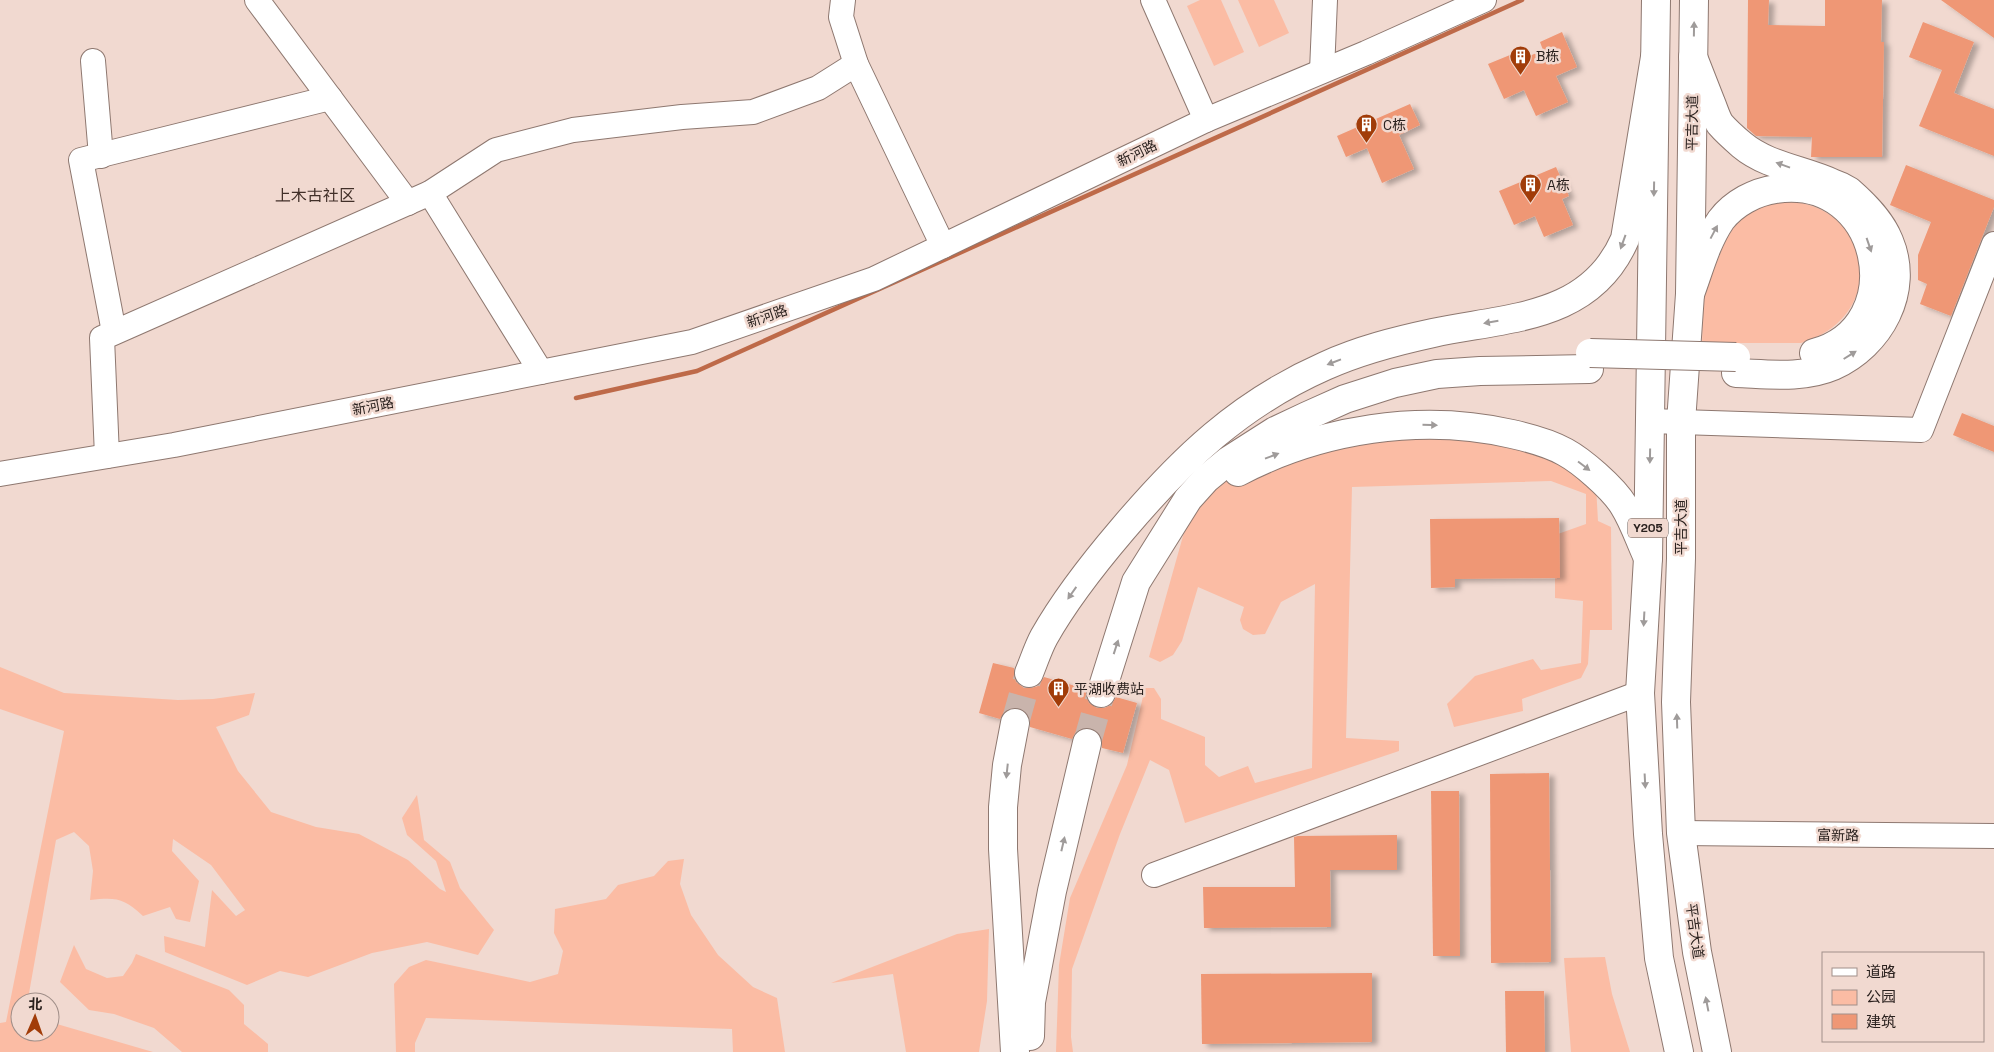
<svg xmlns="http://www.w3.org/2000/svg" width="1994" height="1052" viewBox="0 0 1994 1052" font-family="'Space Grotesk','Noto Sans SC',sans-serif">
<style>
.green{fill:#fbbca4}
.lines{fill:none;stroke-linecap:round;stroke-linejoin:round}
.stream{stroke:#be6a49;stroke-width:4.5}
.building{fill:#ef9775;filter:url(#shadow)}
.highway-tunnel{stroke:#c9b4ac;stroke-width:28;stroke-dasharray:28 14;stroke-linecap:butt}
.minor-casing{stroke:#8e7870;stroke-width:26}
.major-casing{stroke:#8e7870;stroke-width:30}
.highway-casing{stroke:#8e7870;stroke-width:30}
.minor{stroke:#fff;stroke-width:24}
.major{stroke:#fff;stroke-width:28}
.highway{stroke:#fff;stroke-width:28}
.highway-bridge-casing{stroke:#8e7870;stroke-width:30;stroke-linecap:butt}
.highway-bridge{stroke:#fff;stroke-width:28}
.oneway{fill:#9f9b9a}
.labels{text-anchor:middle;stroke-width:5;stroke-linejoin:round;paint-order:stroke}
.shield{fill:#f1d9d0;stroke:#665853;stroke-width:1}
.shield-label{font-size:12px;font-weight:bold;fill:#2a211e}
.poi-label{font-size:14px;fill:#2a211e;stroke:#f1d9d0;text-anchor:start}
.street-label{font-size:14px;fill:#2a211e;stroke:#f1d9d0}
.quarter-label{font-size:16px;fill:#412f28;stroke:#f1d9d0}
</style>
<defs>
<filter id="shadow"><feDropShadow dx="5.5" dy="3" stdDeviation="2.5" flood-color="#0004"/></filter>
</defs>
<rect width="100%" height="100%" fill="#f1d9d0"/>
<g class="green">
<path d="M1200,0H1221L1244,52L1214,66L1187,6Z"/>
<path d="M1238,0H1274L1289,33L1259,47Z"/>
<path d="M1787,201C1877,207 1888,318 1801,343H1702C1703,329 1701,313 1703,300C1705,289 1711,277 1715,267C1730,227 1741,207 1787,201Z"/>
<path d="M1511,428L1596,486L1598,521L1611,527L1612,630H1590L1588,664L1581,678L1522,699L1523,711L1454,727L1447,704L1475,676L1533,659L1541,670L1581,663L1583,601L1555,598V535L1586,524V494L1551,481L1352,487L1346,738L1399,741V751L1185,823L1169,770L1150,760L1120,834L1072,969L1071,1037L1073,1052H1056L1059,965L1070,898L1127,765L1145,688H1154L1161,699V719L1205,737V765L1219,777L1248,766L1255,783L1312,768L1315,584L1281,602L1265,634L1253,635L1243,629L1240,620L1244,607L1198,587L1182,641L1173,655L1160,662L1149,657L1183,536L1194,509L1214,486L1277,448Z"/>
<path d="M0,667L64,693L178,700L213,699L255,693L249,715L216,727L238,771L271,812L316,827L359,834L408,860L440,889L446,892L436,861L407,835L402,818L417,795L424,840L450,862L460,888L494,930L478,955L427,942L372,953L308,977L280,971L247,985L165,952L164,936L205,947L212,890L236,916L245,910L211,865L173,839L172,851L199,881L190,922L176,919L170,907L143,916C124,898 116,897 90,900L93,871L89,846L74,832L56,840L28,999L30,1002H20V1032H50V1022L153,1052H0V1023L6,1022L64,731L0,709Z"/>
<path d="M684,859L680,884L691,915L718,955L753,987L777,998L785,1052H733L732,1029L426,1018L415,1043V1052H396L394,984L409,967L426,960L530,982L558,974L563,951L554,933L555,909L606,899L618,885L654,876L668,861Z"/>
<path d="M989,929L987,1001L979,1052H906L893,974L831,983L957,934Z"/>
<path d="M74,945L86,969L107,978L123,976L132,963L136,954L229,990L244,1005V1024L268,1044V1052H182L154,1028L114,1014L89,1010L60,982Z"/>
<path d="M1605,957L1612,994L1630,1052H1571L1564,958Z"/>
</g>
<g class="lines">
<path class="stream" d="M576,398L697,371L1522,0"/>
</g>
<g class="building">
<path d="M1748,0H1769L1768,25L1825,26V0H1882L1881,42H1884L1882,157H1811L1812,137L1756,136L1747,128Z"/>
<path d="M1941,0H1994V38Z"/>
<path d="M1923,22L1974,42L1954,93L1994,109V156L1919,126L1942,70L1909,57Z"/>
<path d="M1562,32L1577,67L1556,76L1568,102L1536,116L1524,90L1504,99L1488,64L1510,55L1514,63L1543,50L1540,42Z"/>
<path d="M1410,104L1420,125L1399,135L1414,169L1382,183L1367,148L1346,157L1337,136Z"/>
<path d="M1906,165L1994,200V207L1951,316L1920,304L1927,284L1918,280V255L1931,222L1890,205Z"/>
<path d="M1556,167L1569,196L1562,199L1573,225L1544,237L1535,216L1514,225L1499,191Z"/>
<path d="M1962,413L1994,426V452L1953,435Z"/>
<path d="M1559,518L1560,578L1455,579V587L1431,588L1430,519Z"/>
<path d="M993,663L1014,668V676L1016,682L1024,688H1031L1038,686L1044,677L1086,689V696L1089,703L1097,708H1104L1111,705L1116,697L1137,703L1123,753L1102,748V738L1097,731L1091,728H1082L1075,733L1072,739L1030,727V717L1025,711L1018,708H1009L1004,712L1000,719L979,713Z"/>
<path d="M1549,773L1551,962L1491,963L1490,774Z"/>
<path d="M1431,791H1459L1460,956H1433Z"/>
<path d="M1397,835V870H1330L1331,927L1204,928L1203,887H1295L1294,837L1298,836Z"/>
<path d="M1372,973V1042L1202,1044L1201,974Z"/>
<path d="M1505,991H1544L1545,1052H1506Z"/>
</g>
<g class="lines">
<g class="highway-tunnel">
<path d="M1015,723L1029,673"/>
<path d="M1087,743L1101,693"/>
</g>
<defs>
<g id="minor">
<path d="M257,0L408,203"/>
<path d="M843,0L841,17L856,64L943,246"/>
<path d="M1153,0L1206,120"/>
<path d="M93,61L101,156"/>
<path d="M1322,71L1325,0"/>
<path d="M430,193L541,372"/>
<path d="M114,332L81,160L330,98"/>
<path d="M1650,421L1921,430L1994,244"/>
<path d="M107,456L102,338L430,193L496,150L573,130L682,117L753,112L818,88L856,64"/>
<path d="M0,474L174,445L692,342L874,279L1206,120L1366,53L1484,0"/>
<path d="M1681,833L1994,836"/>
<path d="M1154,875L1640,693"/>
</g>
<g id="major">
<path d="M1656,0L1648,558L1640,693L1648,834L1659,958L1679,1052"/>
<path d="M1694,0L1690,294L1681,422V558L1676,702L1681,833L1697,952L1717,1052"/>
</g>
<g id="highway">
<path d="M1693,57C1699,72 1705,88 1711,103C1714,110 1716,118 1720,124C1726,131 1735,139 1742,145C1767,166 1804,170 1832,183C1838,185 1844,188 1849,191C1865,205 1881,221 1889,241C1910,291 1880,345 1833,366C1803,379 1767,374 1736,373"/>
<path d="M1690,294C1699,270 1706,242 1721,220C1734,203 1755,192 1776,189C1882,173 1913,327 1814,353"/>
<path d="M1238,472C1320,429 1421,413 1512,434C1530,438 1549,443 1565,452C1576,458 1587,467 1596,475C1605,483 1618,496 1624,506C1634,522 1640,541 1648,558"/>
<path d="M1029,673C1034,661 1038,648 1044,637C1066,598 1093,564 1122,530C1182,459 1239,404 1325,366C1360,350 1396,341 1433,333C1507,317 1590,320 1625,239L1655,57"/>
<path d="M1101,693L1136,582L1188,499L1206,479L1228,461L1275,431L1307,416L1345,399L1395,383L1437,374L1480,371L1589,369"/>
<path d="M1015,723L1007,765L1003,807V849L1015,1052"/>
<path d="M1030,1036L1031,1002L1052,891L1087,743"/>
</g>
</defs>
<use href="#minor" class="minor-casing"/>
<use href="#major" class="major-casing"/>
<use href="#highway" class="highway-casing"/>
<use href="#minor" class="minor"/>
<use href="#major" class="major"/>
<use href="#highway" class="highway"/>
<defs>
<path id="highway-bridge" d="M1590,353L1736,357"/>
</defs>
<use href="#highway-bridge" class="highway-bridge-casing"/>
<use href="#highway-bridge" class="highway-bridge"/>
</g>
<defs><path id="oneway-solid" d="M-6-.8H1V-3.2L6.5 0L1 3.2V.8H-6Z" transform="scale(1.25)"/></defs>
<g class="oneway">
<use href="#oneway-solid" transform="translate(1694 29) rotate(-89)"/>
<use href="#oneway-solid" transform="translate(1783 165) rotate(-160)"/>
<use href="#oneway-solid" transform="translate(1654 189) rotate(91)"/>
<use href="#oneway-solid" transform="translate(1714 232) rotate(-62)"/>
<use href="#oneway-solid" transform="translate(1623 242) rotate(110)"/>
<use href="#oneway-solid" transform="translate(1869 245) rotate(71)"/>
<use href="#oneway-solid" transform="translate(1491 322) rotate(170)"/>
<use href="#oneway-solid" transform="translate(1850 355) rotate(-32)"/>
<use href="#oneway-solid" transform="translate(1334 362) rotate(159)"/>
<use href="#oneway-solid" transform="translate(1430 425) rotate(1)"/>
<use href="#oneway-solid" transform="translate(1272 456) rotate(-21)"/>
<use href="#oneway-solid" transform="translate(1650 456) rotate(91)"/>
<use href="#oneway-solid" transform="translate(1584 466) rotate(37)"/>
<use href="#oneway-solid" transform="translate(1072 593) rotate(125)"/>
<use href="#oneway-solid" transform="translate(1644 619) rotate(93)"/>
<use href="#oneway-solid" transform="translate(1116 647) rotate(-72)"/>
<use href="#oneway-solid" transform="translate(1677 721) rotate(-92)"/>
<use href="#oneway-solid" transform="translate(1007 771) rotate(96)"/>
<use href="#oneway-solid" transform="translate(1645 781) rotate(87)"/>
<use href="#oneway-solid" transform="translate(1063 844) rotate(-77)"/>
<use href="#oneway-solid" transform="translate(1707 1004) rotate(-101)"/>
</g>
<defs>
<symbol id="building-pin" viewBox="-11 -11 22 30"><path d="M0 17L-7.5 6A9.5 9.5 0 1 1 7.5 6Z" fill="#a13c09" stroke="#f1d9d0"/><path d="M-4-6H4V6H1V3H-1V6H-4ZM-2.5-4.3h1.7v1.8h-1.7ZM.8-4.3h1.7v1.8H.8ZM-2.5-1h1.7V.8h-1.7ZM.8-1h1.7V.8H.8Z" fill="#fff"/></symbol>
</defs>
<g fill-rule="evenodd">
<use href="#building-pin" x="1508" y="44" width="25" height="34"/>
<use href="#building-pin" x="1354" y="112" width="25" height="34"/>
<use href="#building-pin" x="1518" y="172" width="25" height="34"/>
<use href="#building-pin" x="1046" y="676" width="25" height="34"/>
</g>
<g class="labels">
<rect class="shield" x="1628" y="518.5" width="40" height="19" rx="4"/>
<g class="shield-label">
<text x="1648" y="532">Y205</text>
</g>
<g class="poi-label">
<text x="1536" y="61">B栋</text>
<text x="1383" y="130">C栋</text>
<text x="1547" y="190">A栋</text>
<text x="1074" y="694">平湖收费站</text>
</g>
<g class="street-label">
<text transform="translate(1692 123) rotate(-89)" y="5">平吉大道</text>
<text transform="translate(1137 153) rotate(-26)" y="5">新河路</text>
<text transform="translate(767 316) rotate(-19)" y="5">新河路</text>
<text transform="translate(373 406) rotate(-11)" y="5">新河路</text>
<text transform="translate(1681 527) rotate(-90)" y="5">平吉大道</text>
<text transform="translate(1838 835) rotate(1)" y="5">富新路</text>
<text transform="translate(1695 931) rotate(82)" y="5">平吉大道</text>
</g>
<g class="quarter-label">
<text x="315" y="201">上木古社区</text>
</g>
</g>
<rect x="1822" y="952" width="162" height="90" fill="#f1d9d0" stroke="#a18f89"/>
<rect x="1832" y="968" width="25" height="8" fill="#ffffff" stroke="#a18f89"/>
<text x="1866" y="977" font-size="15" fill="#2a211e">道路</text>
<rect x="1832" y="990" width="25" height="15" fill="#fbbca4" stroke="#a18f89"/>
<text x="1866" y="1002" font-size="15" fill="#2a211e">公园</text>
<rect x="1832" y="1014" width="25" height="15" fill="#ef9775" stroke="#a18f89"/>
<text x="1866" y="1027" font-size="15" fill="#2a211e">建筑</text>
<g transform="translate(35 1017) rotate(2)"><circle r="24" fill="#f1d9d0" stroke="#a18f89"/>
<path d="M0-4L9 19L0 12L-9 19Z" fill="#a13c09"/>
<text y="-8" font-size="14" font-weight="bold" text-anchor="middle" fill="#2a211e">北</text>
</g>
</svg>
